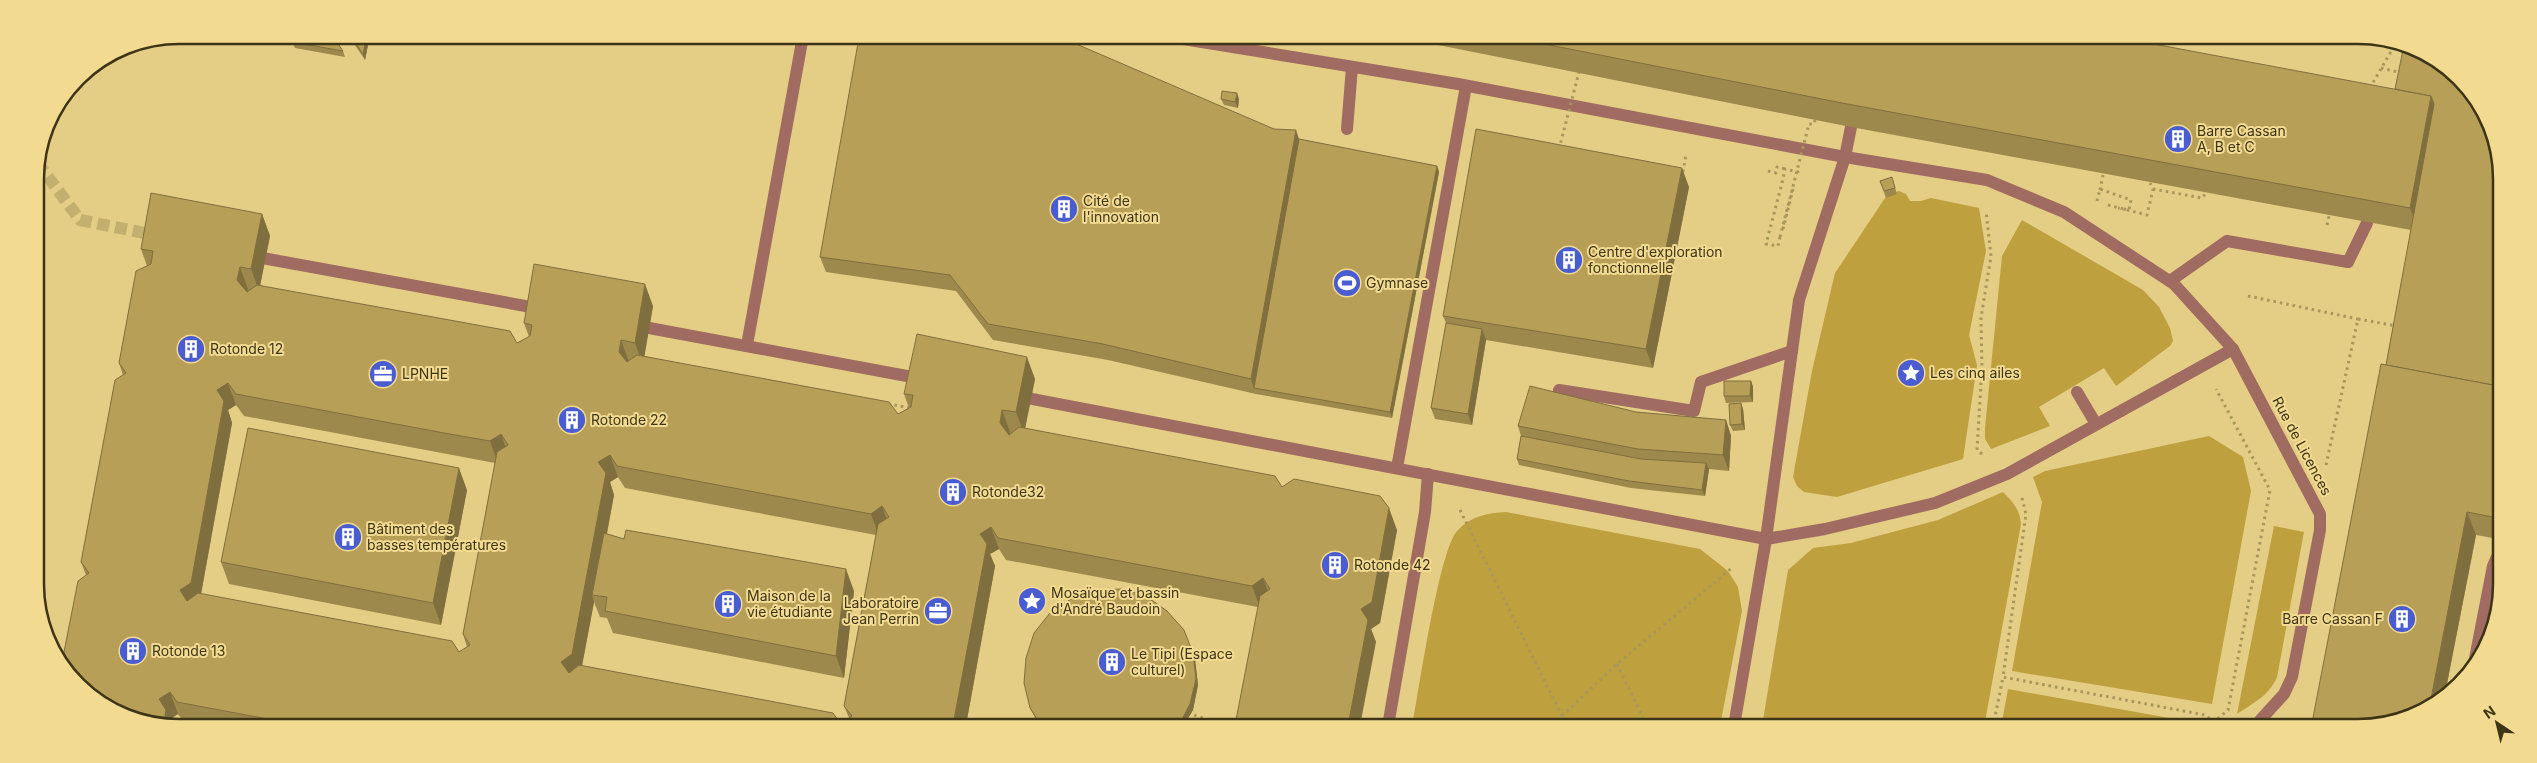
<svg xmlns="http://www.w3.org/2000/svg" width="2537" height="763" viewBox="0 0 2537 763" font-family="Inter,sans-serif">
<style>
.green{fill:#bea03f}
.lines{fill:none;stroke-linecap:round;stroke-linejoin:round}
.minor-tunnel{stroke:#c3af6e;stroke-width:12;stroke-dasharray:12 6;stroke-linecap:butt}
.path{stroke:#a8965d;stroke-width:3;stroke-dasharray:2.5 4;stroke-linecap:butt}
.minor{stroke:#a06b60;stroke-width:12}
.path-bridge{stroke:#a8965d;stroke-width:3;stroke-dasharray:2.5 4;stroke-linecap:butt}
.wall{fill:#9d894c;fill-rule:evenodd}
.shaded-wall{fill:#806f3e}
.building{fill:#b79f58;stroke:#806f3e;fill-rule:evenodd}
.labels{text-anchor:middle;stroke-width:4;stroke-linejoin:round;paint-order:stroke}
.poi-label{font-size:14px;fill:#3e3517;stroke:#f2da91;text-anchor:start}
.street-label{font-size:14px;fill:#3e3517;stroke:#f2da91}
.rim{fill:none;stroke:#3e3517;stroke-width:2.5}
</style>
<rect width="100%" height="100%" fill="#e4cd84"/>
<g class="green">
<path d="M1899,191L1906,194L1910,201H1921L1931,198L1979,208L1986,251L1969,335L1977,365L1963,459L1837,497L1804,492L1797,486L1793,477L1812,371L1835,273L1887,195Z"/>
<path d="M2022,220L2143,290L2159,307L2170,328L2173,341L2170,346L2116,386L2104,368L2039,407L2050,426L1991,449L1985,439V428L2002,256Z"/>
<path d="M2209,436L2243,457L2251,491L2212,704L2012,671L2042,502L2033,477L2045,471Z"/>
<path d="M2003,492C2013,502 2020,510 2021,524L1984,727L1762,726L1788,570L1813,548L1851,543L1938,520Z"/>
<path d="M1506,512L1700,549L1728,571L1738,587L1742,611L1720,726H1412C1419,692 1439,548 1458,530C1471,516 1487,513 1506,512Z"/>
<path d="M2274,526L2304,532L2277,677C2269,696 2253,703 2237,714Z"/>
<path d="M2008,689L2208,725V727H2001Z"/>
</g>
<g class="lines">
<path class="minor-tunnel" d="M37,162L80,220L159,236"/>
<g class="path">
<path d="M2381,68L2402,73"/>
<path d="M2370,88L2397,41"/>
<path d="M1683,172L1686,154"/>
<path d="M2153,189L2202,198L2206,193"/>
<path d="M2100,190L2103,175"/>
<path d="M2097,201L2100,189L2131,200L2129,210L2118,208"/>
<path d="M2108,205L2147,215L2153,189L2150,183"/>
<path d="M2327,225L2329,216"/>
<path d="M1783,229L1793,189"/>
<path d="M1780,237L1778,246L1766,244L1782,183"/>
<path d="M2248,296L2358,319"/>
<path d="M888,404L911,408"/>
<path d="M1982,454L1977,450L1982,367L1981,318L1991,256L1986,211"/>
<path d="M2326,465L2358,319L2397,326"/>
<path d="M2022,498L2026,514L2003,677L2205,715L2214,722L2228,710L2270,490L2216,389"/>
<path d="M1460,510L1562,716"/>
<path d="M1617,664L1647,726"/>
<path d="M1188,713L1223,725"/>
<path d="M1554,726L1562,716L1617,664L1733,567"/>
<path d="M1993,727L2003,677"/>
</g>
<g class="minor">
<path d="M1347,129L1352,67"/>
<path d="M257,257L542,309"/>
<path d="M2170,281L2227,241L2348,262L2367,223"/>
<path d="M633,325L923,379"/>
<path d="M747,345L803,36"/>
<path d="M2233,349L2320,514V530L2292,677L2284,694L2254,727"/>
<path d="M1559,390L1694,411L1701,382L1792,351"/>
<path d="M2077,392L2096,424"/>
<path d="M1016,396L1766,539L1825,529L1935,503L2007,474L2233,349L2174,284L2064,212L1987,180L1845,157L1458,84L1171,37"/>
<path d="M1397,468L1466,86"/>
<path d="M2473,669L2493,566L2497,557"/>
<path d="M1388,726L1425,512L1428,474"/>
<path d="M1734,726L1766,539L1799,300L1845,157L1851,127"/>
</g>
<g class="path-bridge">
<path d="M1559,149L1579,72"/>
<path d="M1768,171L1776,173L1777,167L1786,169"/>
<path d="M1782,183L1785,169L1798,172V174"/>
<path d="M1780,237L1809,124H1814L1815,120"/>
</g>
</g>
<g class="wall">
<path d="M348,35H370L365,60Z"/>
<path d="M1403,38L2127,39L2499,151L2498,539L2476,535L2444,699L2367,728L2386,365L2411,230L1851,127Z"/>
<path d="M292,42L343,51L345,57L295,48Z"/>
<path d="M1221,99H1239L1238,108L1224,105Z"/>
<path d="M1274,129L1299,139L1437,166L1439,172L1392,418L1256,394L1108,360L993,340L956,291L826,272L820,257Z"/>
<path d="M1892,177L1897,194L1886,198L1880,181Z"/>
<path d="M1689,187L1653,368L1486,340L1472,425L1435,419L1431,408L1446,323L1443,316Z"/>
<path d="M262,214L270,236L260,286L517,343L529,337L524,323L653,306L644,356L898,414L909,408L904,394L1035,379L1025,428L1282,487L1397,530L1380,623L1371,629L1376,642L1258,607L1006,560L999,549L990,554L995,566L966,725L184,723L178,714L170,719L171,723H142L81,562L123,375L119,363L147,266L141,249ZM236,405L244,416L495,463L463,634L467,647L459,652L201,594L232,423L228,410ZM618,477L625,488L876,535L844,706L849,718L841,724L582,666L594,602L600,617L607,618L613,633L844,678L854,591L624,539L607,534L614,495L610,482Z"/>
<path d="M1751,381L1753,387V402L1726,403L1724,396Z"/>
<path d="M1741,403L1743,409L1745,430L1733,431L1730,425Z"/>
<path d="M1636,412L1726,420L1731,436L1729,471L1709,469L1705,496L1631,488L1519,465L1517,459L1521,436L1518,426Z"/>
<path d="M467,490L441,625L229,584L221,562Z"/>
<path d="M1195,659L1198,685L1193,710L1184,725H1039L1033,714L1030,708Z"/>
</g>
<g class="shaded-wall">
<path d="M367,35H370L365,60L363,54Z"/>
<path d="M1237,93L1239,99L1238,108L1235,102Z"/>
<path d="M2431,96L2440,119L2419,232L2410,208Z"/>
<path d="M1296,130L1301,145L1254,388L1251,379Z"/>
<path d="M1437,166L1439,172L1392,418L1390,412Z"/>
<path d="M1682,168L1689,187L1653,368L1646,349Z"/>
<path d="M262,214L270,236L259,291L251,269Z"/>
<path d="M240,267L248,289L245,302L237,280Z"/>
<path d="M645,284L653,306L643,365L635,343Z"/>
<path d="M1482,329L1486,340L1472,425L1468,414Z"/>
<path d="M621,340L629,362L627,374L619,352Z"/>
<path d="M1027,357L1035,379L1024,434L1016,412Z"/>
<path d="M1751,381L1753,387V402L1750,396Z"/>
<path d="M228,383L236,405L228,410L232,423L199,605L188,612L180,590L217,390Z"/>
<path d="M1741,403L1743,409L1745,430L1742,424Z"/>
<path d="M1002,410L1010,432L1008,445L1000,423Z"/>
<path d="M1726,420L1731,436L1729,471L1723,455Z"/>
<path d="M501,434L509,456L498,463L490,441Z"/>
<path d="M610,455L618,477L610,482L614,495L595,595H592L594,602L580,676L569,684L561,662L598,462Z"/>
<path d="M1706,463L1709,469L1705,496L1702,490Z"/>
<path d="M459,468L467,490L441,625L433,603Z"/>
<path d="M882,506L890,528L879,536L871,514Z"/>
<path d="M1389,508L1397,530L1380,623L1371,629L1376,642L1360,726H1348L1361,609Z"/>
<path d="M2467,512L2476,535L2444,699L2430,704Z"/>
<path d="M991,527L999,549L990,554L995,566L966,725H953L980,534Z"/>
<path d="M846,569L854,591L844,678L836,656Z"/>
<path d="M1263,578L1271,600L1260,608L1252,586Z"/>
<path d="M1193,653L1195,659L1198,685L1193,710L1184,725H1179Z"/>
<path d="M170,692L178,714L170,719L171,723H164L159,699Z"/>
</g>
<g class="building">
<path d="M302,35H332L343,51L292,42Z"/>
<path d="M350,35H367L363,54Z"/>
<path d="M965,37H1060L1274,129L1296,130L1251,379L1103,344L988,324L950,275L820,257L858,43Z"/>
<path d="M1514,38L2127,39L2431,96L2410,208L1842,103Z"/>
<path d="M2404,45L2460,77L2499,151L2498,386L2386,365L2434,104L2431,96L2395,89Z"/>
<path d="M1222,91L1237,93L1235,102L1221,99Z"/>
<path d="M1476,129L1682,168L1646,349L1443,316Z"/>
<path d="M1299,139L1437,166L1390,412L1254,388Z"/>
<path d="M1892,177L1895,188L1884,191L1880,181Z"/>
<path d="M151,193L262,214L251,269L240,267L237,280L247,292L257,285L510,331L517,343L530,336L532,325L524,323L534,264L645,284L635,343L621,340L619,352L627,362L637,355L889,402L898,414L911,407L913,395L904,394L917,334L1027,357L1016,412L1002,410L1000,423L1009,435L1019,427L1275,476L1282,487L1294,479L1380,496L1389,508L1372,602L1361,609L1368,620L1348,726L1235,725L1260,596L1270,589L1263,578L1252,586L998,538L991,527L980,534L987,544L953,725L289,723L177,702L170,692L159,699L166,710L164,723H142L71,679L62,662L78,581L89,573L81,562L115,380L126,373L119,363L136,271L151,264L153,251L141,249ZM228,383L236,394L444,433L490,441L501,434L508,445L497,452L463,634L470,645L459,652L452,641L198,593L187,601L180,590L191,583L224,401L217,390ZM610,455L617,466L871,514L882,506L889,517L878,524L844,706L852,716L841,724L833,713L579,665L569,673L561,662L572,654L606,473L598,462Z"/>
<path d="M1446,323L1482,329L1468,414L1431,408Z"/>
<path d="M2381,364L2498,386V518L2467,512L2430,704L2367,728H2311Z"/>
<path d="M1724,381H1751L1750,396H1724Z"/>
<path d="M1530,386L1636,412L1726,420L1723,455L1638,449L1518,426Z"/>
<path d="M1741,403L1742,424L1730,425L1729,404Z"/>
<path d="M248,428L459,468L433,603L221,562Z"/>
<path d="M1521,436L1641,459L1706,463L1702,490L1629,481L1517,459Z"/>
<path d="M626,530L846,569L836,656L605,611L607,597L592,595L604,533L624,539Z"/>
<path d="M1121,589L1146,596L1167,611L1184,630L1193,653L1196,679L1190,704L1179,725H1041L1030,708L1024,683L1026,658L1034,633L1050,613L1071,599L1095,590Z"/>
<path d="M1569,723L1588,726H1569Z"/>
</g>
<defs>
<symbol id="building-disc" viewBox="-11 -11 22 22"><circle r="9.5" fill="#4a5cd1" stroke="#f2da91"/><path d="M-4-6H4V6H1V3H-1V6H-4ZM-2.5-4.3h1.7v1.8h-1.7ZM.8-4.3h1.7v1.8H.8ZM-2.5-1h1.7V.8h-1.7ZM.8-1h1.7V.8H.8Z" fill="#fff"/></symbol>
<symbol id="stadium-disc" viewBox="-11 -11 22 22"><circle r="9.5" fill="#4a5cd1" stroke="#f2da91"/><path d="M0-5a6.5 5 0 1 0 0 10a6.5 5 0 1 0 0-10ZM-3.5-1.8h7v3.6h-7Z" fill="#fff"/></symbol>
<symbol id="sight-disc" viewBox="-11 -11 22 22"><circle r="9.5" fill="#4a5cd1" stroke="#f2da91"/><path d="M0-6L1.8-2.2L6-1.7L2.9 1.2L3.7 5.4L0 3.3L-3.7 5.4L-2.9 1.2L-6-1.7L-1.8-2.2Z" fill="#fff"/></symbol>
<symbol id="office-disc" viewBox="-11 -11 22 22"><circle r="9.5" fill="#4a5cd1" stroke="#f2da91"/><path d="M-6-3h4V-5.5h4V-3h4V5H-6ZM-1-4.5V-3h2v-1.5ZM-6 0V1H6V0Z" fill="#fff"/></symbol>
</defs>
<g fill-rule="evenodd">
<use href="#building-disc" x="2162" y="123" width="32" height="32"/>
<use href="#building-disc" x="1048" y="193" width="32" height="32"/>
<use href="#building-disc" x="1553" y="244" width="32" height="32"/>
<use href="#stadium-disc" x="1331" y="267" width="32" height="32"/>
<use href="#building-disc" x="175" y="333" width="32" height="32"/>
<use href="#sight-disc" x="1895" y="357" width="32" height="32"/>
<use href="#office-disc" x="367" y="358" width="32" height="32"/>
<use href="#building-disc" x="556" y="404" width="32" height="32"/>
<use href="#building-disc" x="937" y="476" width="32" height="32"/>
<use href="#building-disc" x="332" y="521" width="32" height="32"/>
<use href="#building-disc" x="1319" y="549" width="32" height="32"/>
<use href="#sight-disc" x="1016" y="585" width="32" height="32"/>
<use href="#building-disc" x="712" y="588" width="32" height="32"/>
<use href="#office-disc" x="922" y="595" width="32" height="32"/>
<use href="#building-disc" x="2386" y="603" width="32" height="32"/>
<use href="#building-disc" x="117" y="635" width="32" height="32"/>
<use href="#building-disc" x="1096" y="646" width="32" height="32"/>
</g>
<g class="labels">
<g class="poi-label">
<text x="2197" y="136">Barre Cassan<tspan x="2197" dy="16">A, B et C</tspan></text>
<text x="1083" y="206">Cité de<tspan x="1083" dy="16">l'innovation</tspan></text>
<text x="1588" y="257">Centre d'exploration<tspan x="1588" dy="16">fonctionnelle</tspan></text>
<text x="1366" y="288">Gymnase</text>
<text x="210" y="354">Rotonde 12</text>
<text x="1930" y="378">Les cinq ailes</text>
<text x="402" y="379">LPNHE</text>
<text x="591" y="425">Rotonde 22</text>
<text x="972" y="497">Rotonde32</text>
<text x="367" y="534">Bâtiment des<tspan x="367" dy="16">basses températures</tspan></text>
<text x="1354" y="570">Rotonde 42</text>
<text x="1051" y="598">Mosaïque et bassin<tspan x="1051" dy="16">d'André Baudoin</tspan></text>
<text x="747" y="601">Maison de la<tspan x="747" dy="16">vie étudiante</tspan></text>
<text x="919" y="608" text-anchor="end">Laboratoire<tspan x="919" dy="16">Jean Perrin</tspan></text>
<text x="2383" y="624" text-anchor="end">Barre Cassan F</text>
<text x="152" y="656">Rotonde 13</text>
<text x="1131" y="659">Le Tipi (Espace<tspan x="1131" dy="16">culturel)</tspan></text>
</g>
<g class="street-label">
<text transform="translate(2302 446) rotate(62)" y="5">Rue de Licences</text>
</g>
</g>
<path d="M0 0H2537V763H0ZM179 44H2358A135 135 0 0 1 2493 179V584A135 135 0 0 1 2358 719H179A135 135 0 0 1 44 584V179A135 135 0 0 1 179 44Z" fill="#f2da91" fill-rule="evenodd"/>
<path class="rim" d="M179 44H2358A135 135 0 0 1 2493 179V584A135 135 0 0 1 2358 719H179A135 135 0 0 1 44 584V179A135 135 0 0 1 179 44Z"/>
<g transform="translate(2497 723) rotate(325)" stroke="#f2da91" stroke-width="4" paint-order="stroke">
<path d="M0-4L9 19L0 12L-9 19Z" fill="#3e3517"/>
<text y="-8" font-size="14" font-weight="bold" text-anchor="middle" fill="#3e3517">N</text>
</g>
</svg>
